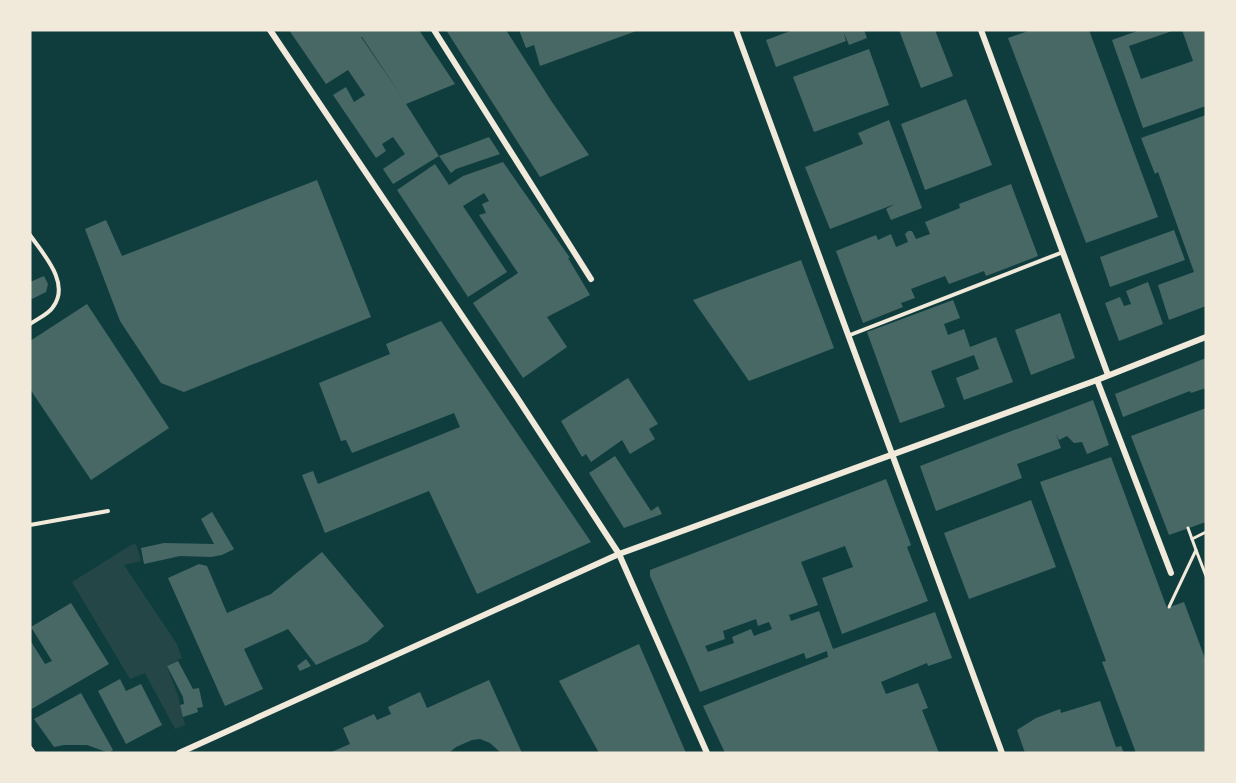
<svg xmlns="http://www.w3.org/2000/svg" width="1236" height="783" viewBox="0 0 1236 783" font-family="'Nunito Sans',sans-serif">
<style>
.green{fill:#244646}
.building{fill:#486865;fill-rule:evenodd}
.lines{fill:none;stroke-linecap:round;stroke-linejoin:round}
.path{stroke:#f1e9da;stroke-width:3}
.service{stroke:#f1e9da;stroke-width:4}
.minor{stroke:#f1e9da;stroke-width:6}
</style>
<rect width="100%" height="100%" fill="#0f3d3e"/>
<path class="green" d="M136,544L141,561L124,565L177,644L182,658L167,666L178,696L185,725L175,729L145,673L130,679L72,582L131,545Z"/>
<g class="building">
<path d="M289,30H419L455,84L406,104L439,156L393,184L383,169L405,154L393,137L382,144L386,151L376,158L333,95L346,87L354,102L365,95L348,70L326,84ZM361,37H362L402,97Z"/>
<path d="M446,30H506L552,102L589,155L540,177Z"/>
<path d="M519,30H639L540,66L534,45L526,48Z"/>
<path d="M793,30H864L867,38L849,45L844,33L846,41L776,67L766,40Z"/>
<path d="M899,30H935L953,76L921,88Z"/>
<path d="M1031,30H1089L1158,217L1086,243L1008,38Z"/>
<path d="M1140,30H1175L1129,46L1141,79L1193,61L1182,30H1206V106L1143,128L1112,40Z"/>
<path d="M869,49L889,105L814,132L793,77Z"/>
<path d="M966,99L992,165L925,190L901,124Z"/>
<path d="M1206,115V306L1169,320L1158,285L1194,272L1158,172L1155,174L1141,138Z"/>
<path d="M889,120L922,208L891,220L886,209L895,204L830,229L805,167L863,144L858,133Z"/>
<path d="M489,137L500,154L456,169L451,173L439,156Z"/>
<path d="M503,162L570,258H568L590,295L547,317L567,347L523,378L473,303L518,273L479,215L486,213L482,204L489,201L484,193L463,206L507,272L468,297L397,190L435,164L449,185L463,176Z"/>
<path d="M317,180L371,317L184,392L161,383L120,321L85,229L106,220L122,256Z"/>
<path d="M1011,184L1038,256L986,276L984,271L949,284L945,276L911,289L915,298L901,303L903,307L863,323L836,251L876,235L878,240L891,234L896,247L908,242L905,234L908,231H912L916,239L930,234L925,222L960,208L959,204Z"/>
<path d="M1174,230L1185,260L1110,287L1100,257Z"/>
<path d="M801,260L834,348L749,381L693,300Z"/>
<path d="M44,276L48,284L46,292L30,300V282Z"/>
<path d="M1148,282L1163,324L1119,341L1105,303L1120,297L1124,306L1131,304L1126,291Z"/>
<path d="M953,300L960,318L944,324L948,335L964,329L970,347L996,337L1013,382L964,400L956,378L979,369L974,355L931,371L945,407L900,423L867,332Z"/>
<path d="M87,304L169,428L91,480L30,389V341Z"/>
<path d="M1060,313L1075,358L1031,375L1015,330Z"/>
<path d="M441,321L591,542L477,594L429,491L325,533L302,475L313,471L318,484L460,427L454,413L352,453L346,440L341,441L319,383L390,354L386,344Z"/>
<path d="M1206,358V388L1191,393L1190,391L1123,417L1115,394Z"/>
<path d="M628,378L658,424L649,429L655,439L630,454L622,440L591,462L586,454L582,457L561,421Z"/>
<path d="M1093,400L1109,445L1087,454L1082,442L1074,443L1067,436L1059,440L1056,434L1061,448L1017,464L1022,478L936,511L920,466Z"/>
<path d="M1206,408V522L1169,535L1131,436Z"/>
<path d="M615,456L651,511L658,506L662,514L624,528L589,473Z"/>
<path d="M1111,457L1167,608L1184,602L1206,661V753H1136L1102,662L1106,661L1040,482Z"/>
<path d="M886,479L911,545L907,547L928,601L842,634L822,578L853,567L845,546L801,562L818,605L789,615L791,621L819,611L833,649L935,612L952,658L928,666L927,663L881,682L886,694L918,683L928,708L922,710L939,753H725L703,706L828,657L827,651L806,659L804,653L700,692L650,576V570ZM756,619L758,626L769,622L772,629L754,636L751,629L732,637L734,643L708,652L705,646L725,639L723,631Z"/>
<path d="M1031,500L1056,567L969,599L944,533Z"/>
<path d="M212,512L234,549L222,555L211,557L180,556L144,564L141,548L164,543L214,544L201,519Z"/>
<path d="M322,552L384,626L367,642L316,665L288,629L244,649L263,689L225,706L168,578L199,564L207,566L227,613L271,594Z"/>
<path d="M71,603L109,664L30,710V640L45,664L52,661L31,627Z"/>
<path d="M639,644L686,753H599L559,681Z"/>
<path d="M306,659L311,666L300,671L297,666Z"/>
<path d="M178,661L193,689L199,688L203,707L197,708L198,712L183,717L180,705L184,704L183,697L167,666Z"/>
<path d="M120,679L126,691L141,684L162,725L126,744L98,691Z"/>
<path d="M489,680L522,753H501L490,743L480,739L472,740L456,747L449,753H329L350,744L343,728L374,714L377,720L391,714L388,707L420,692L427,708Z"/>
<path d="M81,693L113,750L109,753L87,745H64L54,747L34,719Z"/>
<path d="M1100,701L1116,747L1121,746L1124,753H1025L1017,730L1036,718L1060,709L1061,713Z"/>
</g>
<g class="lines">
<g class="path">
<path d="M1188,528L1192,539"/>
<path d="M1196,550L1192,539L1206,532"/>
<path d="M1169,607L1196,550L1206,576"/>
</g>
<g class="service">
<path d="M30,235C43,254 71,283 53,307C49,314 37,319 30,324"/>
<path d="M850,335L1063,252"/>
<path d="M30,525L108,511"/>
</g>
<g class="minor">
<path d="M270,30L516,396L619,554L707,753"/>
<path d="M434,30L591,279"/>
<path d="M736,30L1002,753"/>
<path d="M981,30L1108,375"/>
<path d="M1097,380L1171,573"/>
<path d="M30,749L33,753"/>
<path d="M179,753L619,554L1097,380L1206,337"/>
</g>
</g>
<rect width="1236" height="783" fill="none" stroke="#f1e9da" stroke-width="63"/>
</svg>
